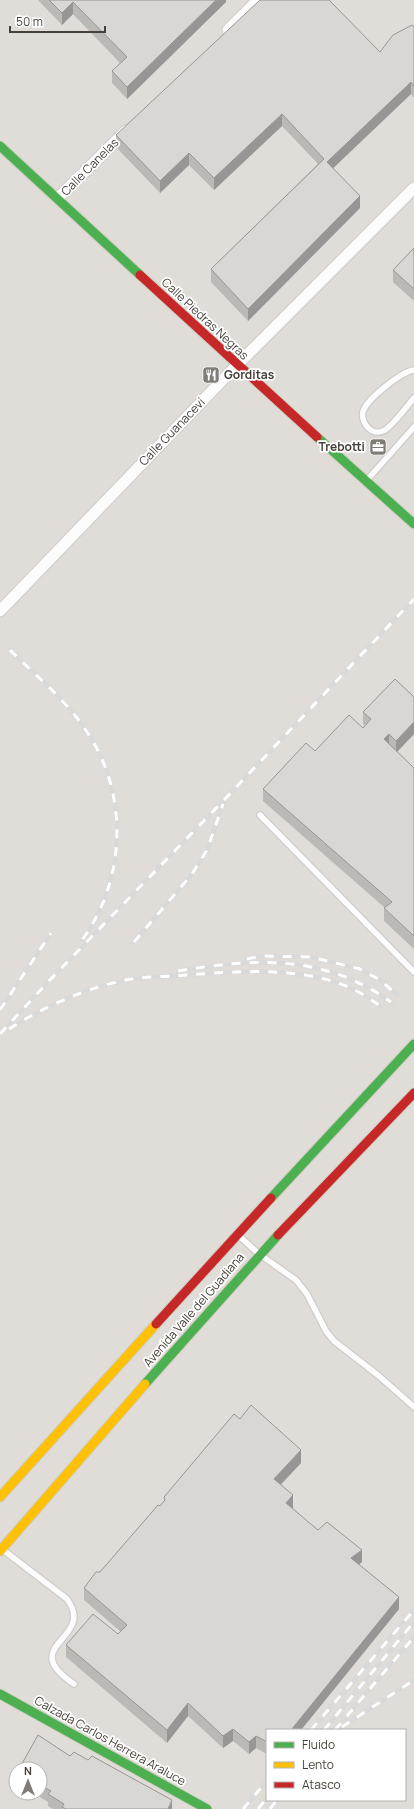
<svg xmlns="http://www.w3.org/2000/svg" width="414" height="1809" viewBox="0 0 414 1809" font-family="Manrope,sans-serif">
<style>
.industrial{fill:#e0ddd8;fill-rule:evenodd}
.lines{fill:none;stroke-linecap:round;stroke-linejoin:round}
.lane-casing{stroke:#cdccc8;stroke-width:8}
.street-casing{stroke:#cdccc8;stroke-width:13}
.fast-casing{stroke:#cecbc1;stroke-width:11}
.slow-casing{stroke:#cecbc1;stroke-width:11}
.jam-casing{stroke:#cecbc1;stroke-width:11}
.lane{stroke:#fdfcfc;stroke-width:5.5}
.street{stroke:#fdfcfc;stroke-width:11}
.fast{stroke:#4caf50;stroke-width:9}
.slow{stroke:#ffc107;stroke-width:9}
.jam{stroke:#c62828;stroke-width:9}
.rail-casing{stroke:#d9d9d8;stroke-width:4.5}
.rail{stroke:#fff;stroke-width:3;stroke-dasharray:9;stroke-linecap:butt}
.wall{fill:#bbb9b5}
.shaded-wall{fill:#989694}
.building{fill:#d9d7d3;stroke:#989694}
.labels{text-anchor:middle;stroke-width:3.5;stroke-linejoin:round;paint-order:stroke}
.street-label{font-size:12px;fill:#453f37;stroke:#fff}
.poi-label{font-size:12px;font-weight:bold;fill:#453f37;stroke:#fff;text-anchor:start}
</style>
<rect width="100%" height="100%" fill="#efeeea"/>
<path class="industrial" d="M0,0H414V1809H0ZM267,1730H405V1800H267ZM16,1769H40V1793H16Z"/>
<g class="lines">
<defs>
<g id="lane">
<path d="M414,370C401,372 370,397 364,409C358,421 372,438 385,430C395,423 406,407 414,398"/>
<path d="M367,480L414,427"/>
<path d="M260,815L414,972"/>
<path d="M238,1235L259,1254L296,1280L307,1294L326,1331L334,1341L379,1376L414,1407"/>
<path d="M2,1549L67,1599C97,1640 15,1644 74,1684"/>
</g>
<g id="street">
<path d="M228,30L258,0"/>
<path d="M58,198L126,131"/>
<path d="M0,611L237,365L414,188"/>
</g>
<g id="fast">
<path d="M0,146L140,275"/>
<path d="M317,437L414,524"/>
<path d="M271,1198L414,1044"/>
<path d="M145,1384L278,1235"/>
<path d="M0,1694L207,1809"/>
</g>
<g id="slow">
<path d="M0,1497L156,1324"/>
<path d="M0,1551L145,1384"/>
</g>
<g id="jam">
<path d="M140,275L317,437"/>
<path d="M278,1235L414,1093"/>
<path d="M156,1324L271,1198"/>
</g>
</defs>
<use href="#lane" class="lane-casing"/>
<use href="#street" class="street-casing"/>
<use href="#fast" class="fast-casing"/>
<use href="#slow" class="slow-casing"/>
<use href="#jam" class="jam-casing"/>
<use href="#lane" class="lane"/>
<use href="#street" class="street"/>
<use href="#fast" class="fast"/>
<use href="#slow" class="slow"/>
<use href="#jam" class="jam"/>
<defs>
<g id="rail">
<path d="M10,650C35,675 65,699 85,729C129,791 127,879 82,940"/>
<path d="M134,942L192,874L207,850L223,804"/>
<path d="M247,959L261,956L311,957L360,969L380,980L397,995"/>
<path d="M178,971C255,958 324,954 391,1002"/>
<path d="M0,1010L51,933"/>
<path d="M9,1029C45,1006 84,989 126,980C145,976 167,977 187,975C242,971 312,965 362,994C368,997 374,1002 380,1006"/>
<path d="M0,1034L47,983L224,800L414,599"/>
<path d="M342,1727L414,1680"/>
<path d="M311,1730L414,1610"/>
<path d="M324,1730L414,1622"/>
<path d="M335,1730L414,1637"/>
<path d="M243,1809L267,1781"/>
<path d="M258,1809L267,1798"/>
<path d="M270,1809L277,1800"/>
</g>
</defs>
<use href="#rail" class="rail-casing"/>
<use href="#rail" class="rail"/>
</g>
<g class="wall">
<path d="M38,0H226V2L127,99L112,83V71L120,63L73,14L62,25Z"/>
<path d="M414,27V98L411,94L333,168L360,208L248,321L211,282V269L318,164L282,126L214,190L189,165L160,193L116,147V135L380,52Z"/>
<path d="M414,248V301L393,282V270Z"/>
<path d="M414,697V734L397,752L414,768V949L384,921V908H385L263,801V789L315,751L363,728L365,726L363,724V712Z"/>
<path d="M240,1419L301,1463L281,1485L293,1508H292L318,1530L362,1562L359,1565L399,1609L301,1730H267V1754L256,1748L249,1754L233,1741L223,1748L188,1716L167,1743L66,1657V1645L118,1634L121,1632L84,1600V1588L100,1572L160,1506L164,1501V1497Z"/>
<path d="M70,1756L172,1809H53L48,1806V1802L33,1793H40V1769Z"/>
</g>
<g class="shaded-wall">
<path d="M216,0H226V2L127,99V87Z"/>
<path d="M73,2V14L62,25V13Z"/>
<path d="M411,82V94L327,174V162Z"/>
<path d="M282,114V126L214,190V178Z"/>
<path d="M189,153V165L160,193V181Z"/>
<path d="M360,196V208L248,321V309Z"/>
<path d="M414,722V734L396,753V741Z"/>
<path d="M389,734V746L384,739Z"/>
<path d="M301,1450V1463L274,1491V1479Z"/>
<path d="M293,1495V1508L286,1515V1503Z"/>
<path d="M362,1550V1562L351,1570V1558Z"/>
<path d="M399,1597V1609L301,1730H291Z"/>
<path d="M188,1703V1716L167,1743V1730Z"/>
<path d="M233,1729V1741L223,1748V1736Z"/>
<path d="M256,1736V1748L249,1754V1742Z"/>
<path d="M172,1800V1809H168Z"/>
</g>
<g class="building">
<path d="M49,0H216L127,87L112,71L127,57L73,2L62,13Z"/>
<path d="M260,0H329L380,52L393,35L412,25L414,27V86L411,82L327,162L360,196L248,309L211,269L324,159L282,114L214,178L189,153L160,181L116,135Z"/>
<path d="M414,248V289L393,270Z"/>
<path d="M395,679L414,697V722L396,741L389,734L384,739L414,768V936L384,908L392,902L263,789L306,743L315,751L349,715L363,728L371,719L363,712Z"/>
<path d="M251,1405L301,1450L274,1479L293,1495L286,1503L318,1530L327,1522L362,1550L351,1558L399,1597L291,1730H267V1742L256,1736L249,1742L233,1729L223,1736L188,1703L167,1730L66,1645L93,1614L118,1634L127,1625L84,1588L96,1572H100L158,1505L160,1506L165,1500L164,1497L234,1414L240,1419Z"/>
<path d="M38,1735L70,1756L74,1752L88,1760L92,1756L172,1800L168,1809H66L62,1807L64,1804L48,1794L51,1791L40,1785V1769H19Z"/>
</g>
<defs>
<symbol id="restaurant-square" viewBox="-11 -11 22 22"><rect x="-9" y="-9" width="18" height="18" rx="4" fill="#807c76" stroke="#fff"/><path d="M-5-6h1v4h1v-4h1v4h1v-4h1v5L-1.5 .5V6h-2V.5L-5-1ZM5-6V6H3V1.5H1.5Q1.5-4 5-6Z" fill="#fff"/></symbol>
<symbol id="office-square" viewBox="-11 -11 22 22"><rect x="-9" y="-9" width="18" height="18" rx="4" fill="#807c76" stroke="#fff"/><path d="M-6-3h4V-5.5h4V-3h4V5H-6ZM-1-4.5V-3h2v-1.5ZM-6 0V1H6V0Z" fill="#fff"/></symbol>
</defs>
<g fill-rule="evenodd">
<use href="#restaurant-square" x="201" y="365" width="20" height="20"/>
<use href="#office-square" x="368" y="437" width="20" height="20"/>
</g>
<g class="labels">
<g class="street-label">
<text transform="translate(90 167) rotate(-45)" y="4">Calle Canelas</text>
<text transform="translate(205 319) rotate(43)" y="4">Calle Piedras Negras</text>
<text transform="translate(172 432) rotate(-46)" y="4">Calle Guanaceví</text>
<text transform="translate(194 1310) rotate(-49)" y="4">Avenida Valle del Guadiana</text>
<text transform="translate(110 1741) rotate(29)" y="4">Calzada Carlos Herrera Araluce</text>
</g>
<g class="poi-label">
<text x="224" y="379">Gorditas</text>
<text x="365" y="451" text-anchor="end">Trebotti</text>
</g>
</g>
<rect x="266" y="1729" width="140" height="72" fill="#ffffff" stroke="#b5b2af"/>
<rect x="274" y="1742" width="20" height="6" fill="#4caf50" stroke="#b5b2af"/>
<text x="302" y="1749" font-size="12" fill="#453f37">Fluido</text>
<rect x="274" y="1762" width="20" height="6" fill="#ffc107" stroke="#b5b2af"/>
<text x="302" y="1769" font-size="12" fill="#453f37">Lento</text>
<rect x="274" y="1782" width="20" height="6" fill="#c62828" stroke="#b5b2af"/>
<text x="302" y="1789" font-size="12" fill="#453f37">Atasco</text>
<g transform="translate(28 1781)"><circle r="19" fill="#ffffff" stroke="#b5b2af"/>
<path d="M0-3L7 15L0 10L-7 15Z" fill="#807c76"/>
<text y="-6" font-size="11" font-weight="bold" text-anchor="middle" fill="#453f37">N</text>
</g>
<path d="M10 26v6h95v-6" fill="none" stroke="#453f37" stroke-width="2"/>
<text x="16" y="26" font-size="12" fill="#453f37" stroke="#ffffff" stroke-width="3" paint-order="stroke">50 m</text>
</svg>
